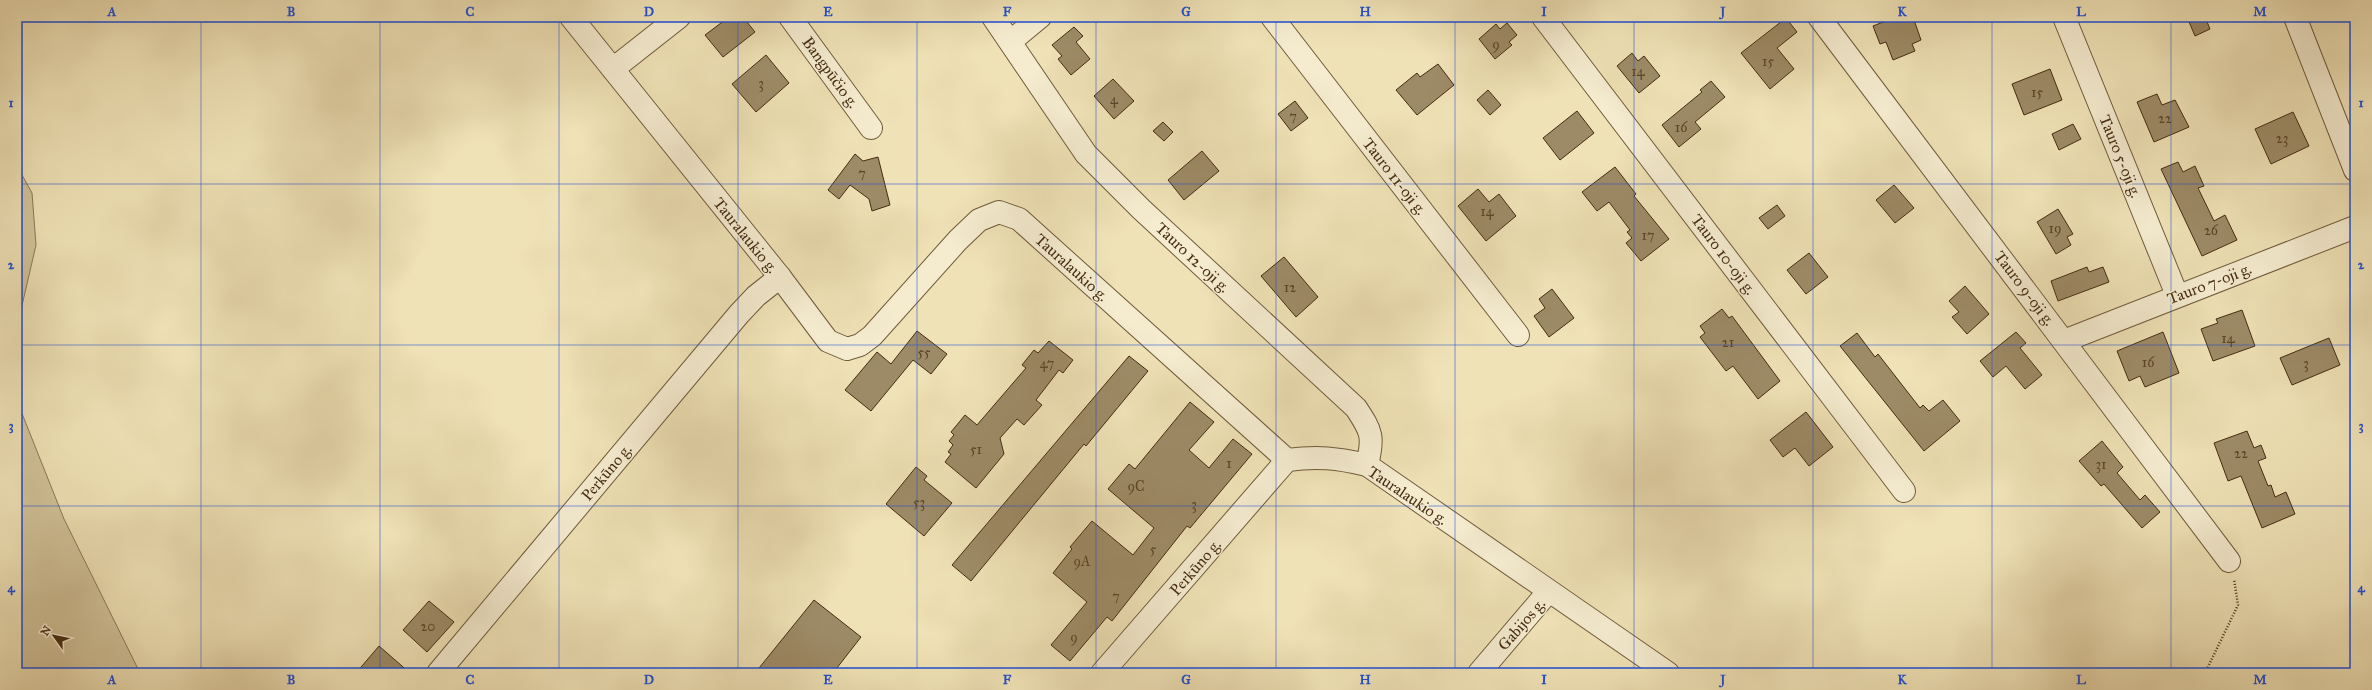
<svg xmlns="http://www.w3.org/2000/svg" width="2372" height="690" viewBox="0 0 2372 690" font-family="'IM FELL Great Primer',serif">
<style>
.green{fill:#d2c39a;stroke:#8c7856}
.building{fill:#9d8b67;stroke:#452c12}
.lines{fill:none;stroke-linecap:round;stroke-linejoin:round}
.minor-casing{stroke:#705a3b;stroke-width:24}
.path{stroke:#452c12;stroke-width:2.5;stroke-dasharray:1 2;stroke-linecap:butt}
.minor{stroke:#f5ecd0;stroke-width:22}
.grid{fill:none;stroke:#1d4ed8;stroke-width:1;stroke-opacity:0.55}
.labels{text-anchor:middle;stroke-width:3;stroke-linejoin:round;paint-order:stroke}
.number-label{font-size:14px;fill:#5b4427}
.street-label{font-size:16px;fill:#452c12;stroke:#f5ecd0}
.neatline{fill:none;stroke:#1d4ed8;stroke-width:1.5}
.grid-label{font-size:13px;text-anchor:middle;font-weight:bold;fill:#1d4ed8}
</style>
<rect width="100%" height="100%" fill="#efe2b6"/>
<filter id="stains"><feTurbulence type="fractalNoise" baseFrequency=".005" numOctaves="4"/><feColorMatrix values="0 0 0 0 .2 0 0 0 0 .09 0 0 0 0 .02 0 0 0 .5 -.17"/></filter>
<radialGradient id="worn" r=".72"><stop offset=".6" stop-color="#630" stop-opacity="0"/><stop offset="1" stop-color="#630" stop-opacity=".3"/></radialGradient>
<g class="green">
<path d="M17,166L32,193L36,245L17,327Z"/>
<path d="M17,401L64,519L140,673H17Z"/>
</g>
<g class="building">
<path d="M729,17H743L755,32L723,57L705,35Z"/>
<path d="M1896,17H1913L1921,40L1912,44L1915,51L1893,60L1886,42L1880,44L1873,26Z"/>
<path d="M2187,17H2205L2210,29L2195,36Z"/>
<path d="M1786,18L1797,32L1777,48L1794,69L1770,89L1741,53Z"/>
<path d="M1507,23L1517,35L1509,42L1512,45L1495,59L1479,39L1496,24L1500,29Z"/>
<path d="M1074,27L1083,36L1076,42L1090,59L1071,75L1058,59L1062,56L1052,45Z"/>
<path d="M1632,53L1638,61L1644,56L1660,76L1639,93L1617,66Z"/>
<path d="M766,55L789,83L756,112L732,84Z"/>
<path d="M1438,64L1454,85L1417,115L1396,90L1417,73L1420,77Z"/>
<path d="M2050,69L2062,100L2024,115L2012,84Z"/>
<path d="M1113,79L1134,101L1114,119L1094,96Z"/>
<path d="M1711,81L1725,97L1695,122L1701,129L1679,147L1662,125L1702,92L1700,90Z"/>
<path d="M1488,90L1501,105L1490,115L1477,100Z"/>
<path d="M2157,94L2162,105L2175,100L2189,127L2154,142L2137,102Z"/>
<path d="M1295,101L1308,118L1291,131L1278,114Z"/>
<path d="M1577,111L1594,133L1560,160L1543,138Z"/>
<path d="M2293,112L2309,146L2271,164L2255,129Z"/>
<path d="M1163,122L1173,132L1164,141L1153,131Z"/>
<path d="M2073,124L2081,139L2059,150L2052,134Z"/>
<path d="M1202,151L1219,171L1184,200L1168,180Z"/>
<path d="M855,154L863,161L878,157L890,205L872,211L869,199L850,185L839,199L828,190Z"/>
<path d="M2178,162L2183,172L2195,166L2204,186L2198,188L2214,221L2225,215L2237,240L2202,256L2161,169Z"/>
<path d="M1615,167L1636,194L1634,196L1669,239L1641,261L1626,243L1632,238L1627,232L1630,230L1609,202L1597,211L1582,192Z"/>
<path d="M1894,185L1914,208L1895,223L1876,200Z"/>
<path d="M1478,189L1489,202L1499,194L1516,216L1486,241L1458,206Z"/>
<path d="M1777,205L1785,216L1768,229L1759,218Z"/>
<path d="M2058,209L2073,234L2067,237L2071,245L2056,254L2037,222Z"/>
<path d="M1809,253L1828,277L1806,294L1787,270Z"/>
<path d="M1284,257L1318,297L1296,317L1261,276Z"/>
<path d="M2087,267L2089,272L2103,267L2109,282L2058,301L2051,281Z"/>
<path d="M1965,286L1989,314L1967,334L1952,317L1959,312L1949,301Z"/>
<path d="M1552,289L1574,318L1549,337L1534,316L1545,308L1539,299Z"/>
<path d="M1722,309L1729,318L1732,316L1780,381L1758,399L1733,366L1726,371L1700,337L1705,333L1700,326Z"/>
<path d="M2242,310L2255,346L2213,361L2201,329L2218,323L2216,319Z"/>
<path d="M917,331L947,354L931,374L913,360L871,411L845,390L877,352L891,364Z"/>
<path d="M2016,332L2026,343L2020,348L2042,375L2025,389L2006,366L1993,377L1980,361Z"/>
<path d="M2163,332L2179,373L2145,387L2140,376L2129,381L2117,351Z"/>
<path d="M1857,333L1875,357L1878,354L1920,408L1923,405L1929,411L1943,400L1960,421L1924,451L1840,346Z"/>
<path d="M2329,338L2340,365L2292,385L2280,358Z"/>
<path d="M1049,341L1073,360L1063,373L1059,370L1036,400L1042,405L1024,425L1017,419L1000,438L1004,454L976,488L945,462L951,454L948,452L953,445L949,441L954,435L951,432L965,415L977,425L1026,368L1022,365L1034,350L1038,353Z"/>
<path d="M1129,356L1148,371L1086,446L1084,444L971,581L952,565Z"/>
<path d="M1190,402L1214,422L1189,450L1209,468L1233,439L1252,454L1190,528L1187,526L1112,621L1107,617L1070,661L1051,645L1087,602L1053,573L1072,549L1070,547L1092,521L1133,555L1154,528L1108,489L1129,464L1135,469Z"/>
<path d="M1806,412L1833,447L1809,466L1795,448L1783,457L1770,440Z"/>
<path d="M2247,431L2254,448L2261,445L2266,458L2258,461L2268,486L2271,485L2275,497L2286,492L2295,514L2262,528L2241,476L2228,481L2214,443Z"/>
<path d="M2102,441L2123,467L2117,473L2140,500L2145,495L2160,512L2142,528L2104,484L2101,486L2079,461Z"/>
<path d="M916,467L927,476L924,480L952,503L924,536L886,504Z"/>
<path d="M814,600L861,637L833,673H755Z"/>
<path d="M429,601L454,622L427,652L403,630Z"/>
<path d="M379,646L410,673H356Z"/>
</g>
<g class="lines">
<defs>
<g id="minor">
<path d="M571,17L780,277L828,341L847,349L860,345L872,336L958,240L979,220L999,212L1019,219L1287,460C1318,456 1337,458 1367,465L1668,673"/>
<path d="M790,17L871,128"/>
<path d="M993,17L1086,154L1141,209L1356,408C1372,432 1374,437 1367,465"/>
<path d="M1272,17L1518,335"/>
<path d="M1543,17L1904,491"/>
<path d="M1819,17L2229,561"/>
<path d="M2064,17L2177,295"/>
<path d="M2295,17L2355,170"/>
<path d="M1011,41L1040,17"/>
<path d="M613,69L679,17"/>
<path d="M2064,341L2355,227"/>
<path d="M438,673L739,314L756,296L780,277"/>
<path d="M1102,673L1287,460"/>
<path d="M1479,673L1548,592"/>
</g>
</defs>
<use href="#minor" class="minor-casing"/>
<path class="path" d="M2205,673L2238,605L2234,579"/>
<use href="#minor" class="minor"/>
</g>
<path class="grid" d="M201,17V673M380,17V673M559,17V673M738,17V673M917,17V673M1096,17V673M1276,17V673M1455,17V673M1634,17V673M1813,17V673M1992,17V673M2171,17V673M17,184H2355M17,345H2355M17,506H2355"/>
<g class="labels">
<g class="number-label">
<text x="1496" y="49">9</text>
<text x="1768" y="66">15</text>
<text x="1638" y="76">14</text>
<text x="761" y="88">3</text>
<text x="2037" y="97">15</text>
<text x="1114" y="104">4</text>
<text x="1293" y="121">7</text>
<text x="2165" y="123">22</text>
<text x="1681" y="132">16</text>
<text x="2282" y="143">23</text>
<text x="862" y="178">7</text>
<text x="1487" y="216">14</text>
<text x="2055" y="233">19</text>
<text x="2211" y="235">26</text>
<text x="1648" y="240">17</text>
<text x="1290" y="292">12</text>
<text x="2228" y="343">14</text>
<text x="1728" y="347">21</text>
<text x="924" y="357">55</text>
<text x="2148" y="367">16</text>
<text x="1047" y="368">47</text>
<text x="2306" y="368">3</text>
<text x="976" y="454">51</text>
<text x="2241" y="458">22</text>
<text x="1229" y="468">1</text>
<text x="2101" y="469">31</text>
<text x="1136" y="491">9C</text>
<text x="919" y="507">53</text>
<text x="1194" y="509">3</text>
<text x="1153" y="554">5</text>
<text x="1082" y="566">9A</text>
<text x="1116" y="601">7</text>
<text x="428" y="631">20</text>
<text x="1074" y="642">9</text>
</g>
<g class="street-label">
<text transform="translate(831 72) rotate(54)" y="6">Bangpūčio g.</text>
<text transform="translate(2121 156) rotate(68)" y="6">Tauro 5-oji g.</text>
<text transform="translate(1395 176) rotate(52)" y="6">Tauro 11-oji g.</text>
<text transform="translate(746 235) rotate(51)" y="6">Tauralaukio g.</text>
<text transform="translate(1724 254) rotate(53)" y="6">Tauro 10-oji g.</text>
<text transform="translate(1193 257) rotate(43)" y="6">Tauro 12-oji g.</text>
<text transform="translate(1072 267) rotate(42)" y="6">Tauralaukio g.</text>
<text transform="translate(2209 283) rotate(-21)" y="6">Tauro 7-oji g.</text>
<text transform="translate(2025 288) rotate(53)" y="6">Tauro 9-oji g.</text>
<text transform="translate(606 472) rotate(-50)" y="6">Perkūno g.</text>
<text transform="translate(1408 495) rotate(34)" y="6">Tauralaukio g.</text>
<text transform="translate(1195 567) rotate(-49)" y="6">Perkūno g.</text>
<text transform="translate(1521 624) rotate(-49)" y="6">Gabijos g.</text>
</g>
</g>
<rect width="2372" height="690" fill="none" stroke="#efe2b6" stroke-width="44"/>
<g transform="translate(54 636) rotate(303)" stroke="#f5ecd0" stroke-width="3" paint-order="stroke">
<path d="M0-3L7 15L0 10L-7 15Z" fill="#452c12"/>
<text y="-6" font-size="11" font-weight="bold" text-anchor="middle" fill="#452c12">N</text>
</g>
<rect x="22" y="22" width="2328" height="646" class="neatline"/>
<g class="grid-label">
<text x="112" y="16">A</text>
<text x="291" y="16">B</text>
<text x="470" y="16">C</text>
<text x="649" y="16">D</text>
<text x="828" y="16">E</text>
<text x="1007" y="16">F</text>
<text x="1186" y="16">G</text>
<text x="1365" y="16">H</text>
<text x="1544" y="16">I</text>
<text x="1723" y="16">J</text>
<text x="1902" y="16">K</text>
<text x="2081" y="16">L</text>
<text x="2260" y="16">M</text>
<text x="11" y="107">1</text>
<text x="2361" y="107">1</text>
<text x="11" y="269">2</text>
<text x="2361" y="269">2</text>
<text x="11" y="430">3</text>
<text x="2361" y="430">3</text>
<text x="11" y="592">4</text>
<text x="2361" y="592">4</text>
<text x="112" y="684">A</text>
<text x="291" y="684">B</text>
<text x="470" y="684">C</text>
<text x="649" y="684">D</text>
<text x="828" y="684">E</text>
<text x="1007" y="684">F</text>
<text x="1186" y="684">G</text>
<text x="1365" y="684">H</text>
<text x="1544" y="684">I</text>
<text x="1723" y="684">J</text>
<text x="1902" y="684">K</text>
<text x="2081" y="684">L</text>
<text x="2260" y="684">M</text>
</g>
<rect width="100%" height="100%" filter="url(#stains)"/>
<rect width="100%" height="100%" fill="url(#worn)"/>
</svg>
